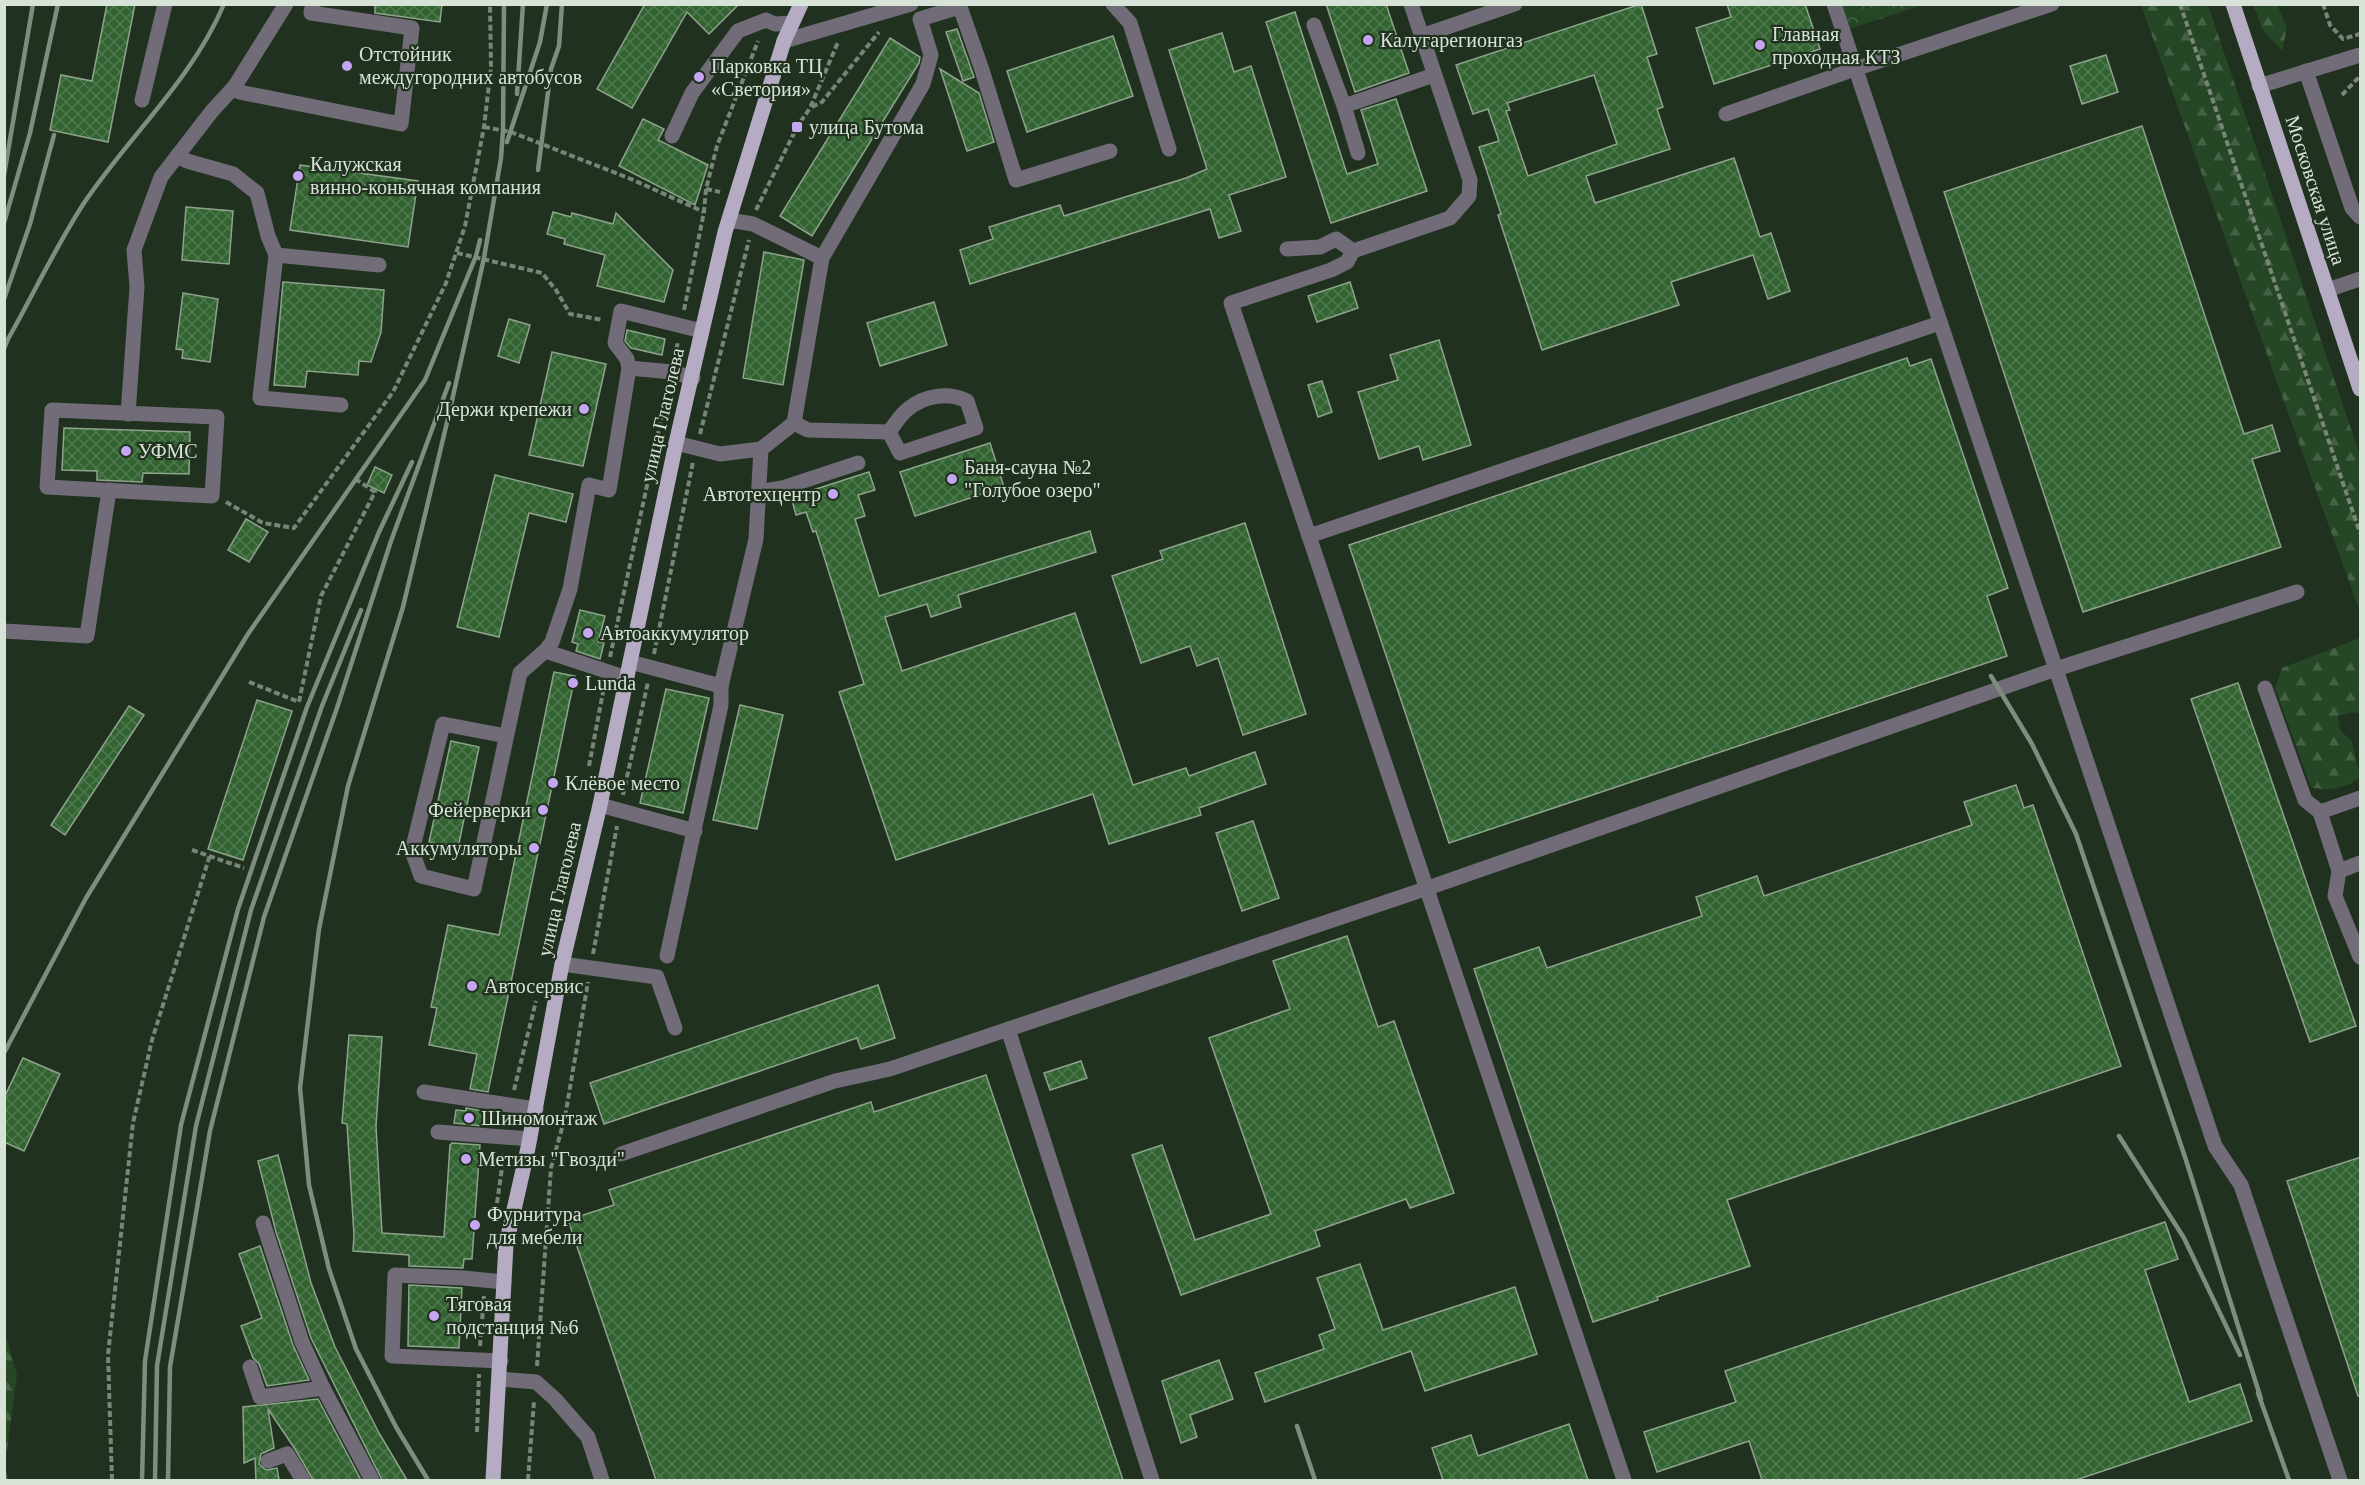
<svg xmlns="http://www.w3.org/2000/svg" width="2365" height="1485" viewBox="0 0 2365 1485" font-family="Georgia,serif">
<style>
.forest{fill:url(#forest-firs)}
.park{fill:url(#park-crowns)}
.building{fill:url(#building-cross-hatch);stroke:#8ea38c;stroke-width:1.5;fill-rule:evenodd}
.lines{fill:none;stroke-linecap:round;stroke-linejoin:round}
.path{stroke:#788677;stroke-width:4;stroke-dasharray:6 3;stroke-linecap:butt}
.minor{stroke:#716c78;stroke-width:15}
.major{stroke:#b5acc3;stroke-width:15}
.rail{stroke:#7f8d7e;stroke-width:4.5}
.poi-dot{fill:#c5a6f0;stroke:#20321f;stroke-width:2}
.labels{text-anchor:middle;stroke-width:4.5;stroke-linejoin:round;paint-order:stroke}
.poi-label{font-size:20px;fill:#d8e3d7;stroke:#20321f;text-anchor:start}
.street-label{font-size:20px;fill:#d8e3d7;stroke:#20321f}
</style>
<defs>
<pattern id="forest-firs" width="22" height="20" patternUnits="userSpaceOnUse" patternTransform="scale(1.5)"><rect width="22" height="20" fill="#264725"/><path d="M5 1l3.5 6h-7zM16 11l3.5 6h-7z" fill="#456144"/></pattern>
<pattern id="park-crowns" width="20" height="18" patternUnits="userSpaceOnUse" patternTransform="scale(1.5)"><rect width="20" height="18" fill="#264725"/><path d="M2 6a3 3 0 1 1 6 0M12 15a3 3 0 1 1 6 0" fill="none" stroke="#456144"/></pattern>
<pattern id="building-cross-hatch" width="8" height="8" patternUnits="userSpaceOnUse" patternTransform="scale(1.5)"><rect width="8" height="8" fill="#326331"/><path d="M0 0l8 8M0 8l8-8" fill="none" stroke="#4f794e"/></pattern>
</defs>
<rect width="100%" height="100%" fill="#20321f"/>
<g class="forest">
<path d="M2141,5H2208L2360,456V612Z"/>
<path d="M2254,5H2277L2287,28L2282,51L2262,29Z"/>
<path d="M2360,638V714L2353,712L2338,716L2340,730L2352,742L2360,777C2347,788 2327,792 2311,787L2275,688L2282,668Z"/>
<path d="M7,1339L17,1375L5,1464L8,1480H5L4,1340Z"/>
</g>
<path class="park" d="M1841,4L1923,5L1849,29Z"/>
<g class="building">
<path d="M107,4H135L108,142L50,130L61,75L92,81Z"/>
<path d="M375,4H442L440,22L375,13Z"/>
<path d="M645,4H739L709,34L687,12L632,108L597,89Z"/>
<path d="M1326,4H1386L1409,73L1355,92Z"/>
<path d="M1641,4L1657,54L1647,57L1663,107L1657,109L1670,149L1586,176L1595,203L1734,158L1760,237L1771,233L1790,291L1768,299L1753,255L1671,282L1679,305L1542,350L1498,215L1501,214L1479,147L1499,141L1488,109L1473,114L1456,65ZM1594,75L1617,144L1528,176L1506,111L1510,110L1507,103Z"/>
<path d="M1727,4H1805L1820,49L1714,84L1696,28L1731,17Z"/>
<path d="M1295,12L1347,174L1378,164L1361,110L1396,99L1427,191L1331,223L1266,22Z"/>
<path d="M957,29L974,77L963,81L946,32Z"/>
<path d="M1222,33L1234,72L1251,66L1286,177L1229,195L1241,231L1219,238L1210,209L970,284L960,250L993,239L989,227L1060,205L1064,216L1186,178L1207,169L1169,50Z"/>
<path d="M1113,36L1133,96L1027,132L1007,71Z"/>
<path d="M890,38L920,57L919,63L812,236L780,216Z"/>
<path d="M2106,55L2118,92L2082,104L2070,66Z"/>
<path d="M940,69L979,93L994,142L967,151Z"/>
<path d="M643,119L664,129L658,140L708,165L695,205L619,166Z"/>
<path d="M2142,126L2244,434L2272,425L2280,451L2252,459L2281,547L2083,612L1944,192Z"/>
<path d="M300,165L418,181L408,247L290,230Z"/>
<path d="M186,207L233,211L229,264L182,260Z"/>
<path d="M553,212L571,217L572,213L613,224L616,213L673,270L664,302L597,286L605,255L564,244L565,239L547,234Z"/>
<path d="M764,252L804,260L783,385L743,378Z"/>
<path d="M283,282L384,290L381,332L371,362L359,361L358,375L307,371L305,387L274,385Z"/>
<path d="M1350,282L1358,308L1317,322L1308,296Z"/>
<path d="M183,293L218,299L210,362L182,358L183,350L176,349Z"/>
<path d="M934,302L947,345L880,366L867,323Z"/>
<path d="M509,319L530,325L519,363L498,356Z"/>
<path d="M627,330L665,339L662,355L631,348L625,341Z"/>
<path d="M1439,340L1471,445L1423,460L1419,446L1379,459L1358,392L1398,380L1390,355Z"/>
<path d="M552,352L606,364L583,466L529,455Z"/>
<path d="M1907,358L1910,366L1931,359L2008,588L1987,596L2007,656L1449,843L1349,545Z"/>
<path d="M1322,381L1332,412L1318,417L1308,385Z"/>
<path d="M64,428L190,432L189,474L143,473L142,482L97,480V471L62,470Z"/>
<path d="M990,443L1004,487L915,516L900,472Z"/>
<path d="M375,467L392,475L384,493L367,485Z"/>
<path d="M869,472L875,490L858,495L865,516L855,519L879,596L1090,531L1096,552L958,595L961,607L931,617L927,604L885,617L902,671L1075,613L1133,785L1186,768L1189,776L1255,752L1266,784L1199,808L1201,815L1109,844L1093,794L896,860L839,692L864,684L816,531L813,532L806,512L796,515L791,497Z"/>
<path d="M495,475L573,494L566,522L529,513L499,637L457,627Z"/>
<path d="M246,519L268,532L249,562L228,550Z"/>
<path d="M1245,523L1306,714L1243,735L1218,658L1197,666L1190,646L1141,663L1112,576L1163,559L1160,551Z"/>
<path d="M580,610L605,616L598,642L604,643L600,659L576,651L578,644L572,642Z"/>
<path d="M554,672L575,676L488,1092L470,1089L477,1054L429,1045L437,1008L431,1007L448,925L499,935Z"/>
<path d="M2238,683L2356,1026L2310,1042L2191,699Z"/>
<path d="M666,689L709,698L683,813L640,803Z"/>
<path d="M257,700L292,711L243,860L208,849Z"/>
<path d="M740,705L783,715L757,829L713,820Z"/>
<path d="M129,706L144,715L65,835L51,825Z"/>
<path d="M451,741L479,747L458,848L429,842Z"/>
<path d="M2016,785L2024,808L2033,805L2121,1066L1727,1200L1750,1266L1657,1297L1658,1300L1593,1322L1474,969L1539,947L1547,968L1702,916L1696,897L1757,876L1764,896L1972,825L1964,802Z"/>
<path d="M1253,821L1279,898L1242,911L1216,833Z"/>
<path d="M1347,936L1378,1027L1394,1021L1454,1193L1410,1208L1406,1199L1315,1231L1320,1246L1181,1295L1132,1155L1162,1145L1195,1240L1271,1214L1209,1038L1290,1009L1273,961Z"/>
<path d="M878,985L895,1038L861,1049L857,1038L604,1124L590,1083Z"/>
<path d="M349,1035L382,1037L376,1126L382,1233L444,1237L450,1145L452,1143L480,1145L472,1259H464L463,1268L409,1266V1255L353,1251L354,1235L347,1124L342,1123Z"/>
<path d="M23,1058L60,1074L24,1151L4,1142V1098Z"/>
<path d="M1081,1061L1087,1078L1050,1090L1044,1073Z"/>
<path d="M986,1075L1123,1480H656L568,1220L614,1205L609,1190L871,1102L874,1112Z"/>
<path d="M466,1108L483,1111L482,1126L454,1123L456,1110L466,1111Z"/>
<path d="M278,1155L311,1283L335,1347L379,1433L407,1480H382L311,1338L276,1232L258,1161Z"/>
<path d="M2361,1157V1395L2358,1396L2287,1181Z"/>
<path d="M2165,1222L2178,1259L2145,1270L2189,1402L2240,1384L2252,1421L2076,1480H1762L1749,1441L1657,1472L1644,1432L1736,1402L1725,1371Z"/>
<path d="M260,1246L293,1345L309,1380L267,1386L259,1364L253,1358L241,1326L262,1318L239,1254Z"/>
<path d="M1360,1264L1383,1330L1515,1287L1537,1354L1425,1391L1411,1351L1265,1402L1255,1373L1324,1349L1319,1335L1335,1329L1317,1278Z"/>
<path d="M409,1285L462,1288L459,1348L408,1346Z"/>
<path d="M1219,1360L1233,1399L1190,1415L1197,1437L1181,1443L1162,1381Z"/>
<path d="M318,1399L361,1480H313L295,1449L268,1409L274,1448L261,1454L259,1464L266,1470L277,1468L279,1480H256L255,1458L244,1463L243,1407Z"/>
<path d="M1569,1424L1588,1480H1443L1432,1448L1471,1435L1478,1456Z"/>
</g>
<g class="lines">
<g class="path">
<path d="M2180,4L2360,533"/>
<path d="M2323,4L2330,25L2343,39L2360,34"/>
<path d="M2342,95L2360,76"/>
<path d="M812,107L822,102L879,32"/>
<path d="M484,127L511,132L631,179L704,212"/>
<path d="M706,189L720,192"/>
<path d="M756,210L797,127L810,108L838,42"/>
<path d="M457,253L542,273L556,290L570,314L603,320"/>
<path d="M684,310L704,212L706,189L717,146L758,41"/>
<path d="M675,358L678,341"/>
<path d="M700,434L749,240"/>
<path d="M226,502L263,523L294,528L393,392L446,283L465,226L484,127L491,67L490,4"/>
<path d="M654,654L693,462"/>
<path d="M610,657L668,388"/>
<path d="M249,682L299,702L321,596L375,492L357,480"/>
<path d="M589,766L604,687"/>
<path d="M623,795L648,682"/>
<path d="M192,850L244,868"/>
<path d="M593,954L617,826"/>
<path d="M514,1090L536,1001"/>
<path d="M497,1203L504,1154"/>
<path d="M480,1346L484,1296"/>
<path d="M537,1366L551,1168L565,1117L588,982"/>
<path d="M477,1432L479,1374"/>
<path d="M112,1480L108,1355L133,1123L152,1040L210,855"/>
<path d="M528,1480L534,1401"/>
</g>
<g class="minor">
<path d="M959,4L982,70L1016,180L1110,151"/>
<path d="M1113,4L1130,23L1169,149"/>
<path d="M1834,4L2215,1146L2241,1185L2340,1480"/>
<path d="M1314,25L1344,106"/>
<path d="M1421,36L1515,4"/>
<path d="M784,41L911,4"/>
<path d="M2306,71L2352,208L2360,217"/>
<path d="M235,86L239,92L401,124L412,28L311,13L313,4"/>
<path d="M2259,86L2360,55"/>
<path d="M142,100L165,4"/>
<path d="M1726,114L1855,69L2052,4"/>
<path d="M672,136L692,93L738,31L766,20L775,24L792,23"/>
<path d="M1358,153L1344,106L1434,75"/>
<path d="M177,156L187,161L233,174L257,193L268,236L276,255L260,398L341,405"/>
<path d="M729,220L753,224L822,258"/>
<path d="M1287,249L1320,247L1336,239L1353,251L1347,262L1331,270L1231,303L1309,536L1940,323"/>
<path d="M1353,251L1450,218L1469,196L1470,180L1411,4"/>
<path d="M276,255L379,265"/>
<path d="M2327,290L2360,279"/>
<path d="M629,368L672,372L693,378"/>
<path d="M52,410L217,417L212,496L47,487Z"/>
<path d="M128,414L137,287L134,250L161,177L212,111L235,86L286,4"/>
<path d="M794,423L808,430L889,432L900,453L976,428L967,401C948,392 925,395 908,409C901,414 895,424 889,432"/>
<path d="M676,443L720,454L761,449"/>
<path d="M759,492L782,488L858,463"/>
<path d="M1309,536L1624,1480"/>
<path d="M4,631L87,636L109,490"/>
<path d="M545,651L627,678"/>
<path d="M630,662L721,686L756,539L761,449L794,423L822,258L923,84L931,55L920,19L959,7"/>
<path d="M2265,688L2305,800L2320,812L2339,871L2335,896L2360,957"/>
<path d="M506,736L443,724L412,851L421,876L474,889L520,673L545,651L552,642L570,589L589,485L609,490L629,368L627,359L615,343L621,311L702,331"/>
<path d="M600,805L695,831"/>
<path d="M2320,812L2360,798"/>
<path d="M2339,871L2360,863"/>
<path d="M667,956L721,705V686"/>
<path d="M562,964L657,977L675,1028"/>
<path d="M1008,1029L1152,1480"/>
<path d="M424,1092L536,1109"/>
<path d="M438,1132L530,1139"/>
<path d="M621,1154L835,1081L890,1069L1425,889L2056,669L2297,592"/>
<path d="M263,1223L302,1342L323,1388"/>
<path d="M501,1361L392,1356L395,1275L463,1278L504,1282"/>
<path d="M250,1367L260,1397L323,1388L372,1480"/>
<path d="M500,1379L536,1382L555,1399L588,1437L602,1480"/>
<path d="M268,1461L287,1454L303,1480"/>
</g>
<g class="major">
<path d="M2233,4L2360,389"/>
<path d="M493,1480L506,1245L528,1148L562,964L600,805L676,443L725,232L784,41L801,4"/>
</g>
<g class="rail">
<path d="M517,94L523,4"/>
<path d="M507,142L540,42L547,4"/>
<path d="M538,170L551,69L559,46L562,4"/>
<path d="M4,175L33,4"/>
<path d="M4,223L30,133L58,4"/>
<path d="M4,299L30,224L54,135"/>
<path d="M4,349L8,339C33,295 56,246 84,203C129,136 192,80 224,4"/>
<path d="M1991,676L2032,744L2076,834L2185,1157L2261,1399"/>
<path d="M4,1053L86,898L248,634L425,380L476,256L480,240"/>
<path d="M2119,1136L2184,1238L2240,1355"/>
<path d="M2258,1393L2289,1480"/>
<path d="M1297,1426L1315,1480"/>
<path d="M142,1480L145,1361L181,1125L238,909L307,707L379,532L412,462"/>
<path d="M155,1480L157,1366L196,1126L251,910L322,706L361,610"/>
<path d="M168,1480L170,1367L210,1131L264,917L337,708L391,541L449,383"/>
<path d="M428,1480L396,1427L356,1349L329,1269L309,1185L300,1088L319,929L348,786L403,607L449,414L484,258L501,158L503,131L504,4"/>
</g>
</g>
<g class="poi-dot">
<circle cx="1368" cy="40" r="6"/>
<circle cx="1760" cy="45" r="6"/>
<circle cx="347" cy="66" r="6"/>
<circle cx="699" cy="77" r="6"/>
<rect x="791" y="121" width="12" height="12" rx="3"/>
<circle cx="298" cy="176" r="6"/>
<circle cx="584" cy="409" r="6"/>
<circle cx="126" cy="451" r="6"/>
<circle cx="952" cy="479" r="6"/>
<circle cx="833" cy="494" r="6"/>
<circle cx="588" cy="633" r="6"/>
<circle cx="573" cy="683" r="6"/>
<circle cx="553" cy="783" r="6"/>
<circle cx="543" cy="810" r="6"/>
<circle cx="534" cy="848" r="6"/>
<circle cx="472" cy="986" r="6"/>
<circle cx="469" cy="1118" r="6"/>
<circle cx="466" cy="1159" r="6"/>
<circle cx="475" cy="1225" r="6"/>
<circle cx="434" cy="1316" r="6"/>
</g>
<g class="labels">
<g class="poi-label">
<text x="1772" y="41">Главная<tspan x="1772" dy="23">проходная КТЗ</tspan></text>
<text x="1380" y="47">Калугарегионгаз</text>
<text x="359" y="61">Отстойник<tspan x="359" dy="23">междугородних автобусов</tspan></text>
<text x="711" y="73">Парковка ТЦ<tspan x="711" dy="23">«Светория»</tspan></text>
<text x="809" y="134">улица Бутома</text>
<text x="310" y="171">Калужская<tspan x="310" dy="23">винно-коньячная компания</tspan></text>
<text x="572" y="416" text-anchor="end">Держи крепежи</text>
<text x="138" y="458">УФМС</text>
<text x="964" y="474">Баня-сауна №2<tspan x="964" dy="23">"Голубое озеро"</tspan></text>
<text x="821" y="501" text-anchor="end">Автотехцентр</text>
<text x="600" y="640">Автоаккумулятор</text>
<text x="585" y="690">Lunda</text>
<text x="565" y="790">Клёвое место</text>
<text x="531" y="817" text-anchor="end">Фейерверки</text>
<text x="522" y="855" text-anchor="end">Аккумуляторы</text>
<text x="484" y="993">Автосервис</text>
<text x="481" y="1125">Шиномонтаж</text>
<text x="478" y="1166">Метизы "Гвозди"</text>
<text x="487" y="1221">Фурнитура<tspan x="487" dy="23">для мебели</tspan></text>
<text x="446" y="1311">Тяговая<tspan x="446" dy="23">подстанция №6</tspan></text>
</g>
<g class="street-label">
<text transform="translate(2316 190) rotate(72)" y="7">Московская улица</text>
<text transform="translate(662 415) rotate(-77)" y="7">улица Глаголева</text>
<text transform="translate(559 889) rotate(-77)" y="7">улица Глаголева</text>
</g>
</g>
<rect width="2365" height="1485" fill="none" stroke="#d8e3d7" stroke-width="12"/>
</svg>
